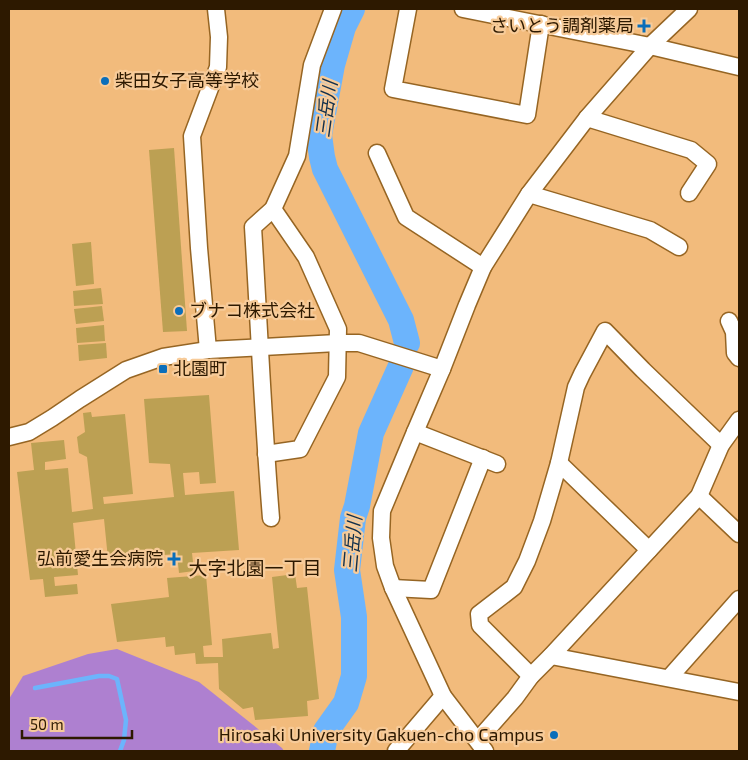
<svg xmlns="http://www.w3.org/2000/svg" width="748" height="760" viewBox="0 0 748 760" font-family="'Exo 2','Noto Sans JP',sans-serif">
<style>
.green{fill:#ae80d0}
.lines{fill:none;stroke-linecap:round;stroke-linejoin:round}
.stream{stroke:#6cb4fc;stroke-width:4.5}
.river{stroke:#6cb4fc;stroke-width:26}
.building{fill:#bca053}
.minor-casing{stroke:#966523;stroke-width:19}
.minor{stroke:#fff;stroke-width:16}
.poi-dot{fill:#0b6eba;stroke:#f7cb99;stroke-width:2}
.labels{text-anchor:middle;stroke-width:4.5;stroke-linejoin:round;paint-order:stroke}
.poi-label{font-size:18px;fill:#2d1900;stroke:#f7cb99;text-anchor:end}
.water-label{font-size:19px;font-style:italic;fill:#112f4b;stroke:#f7cb99}
.neighbourhood-label{font-size:19px;fill:#2d1900;stroke:#f7cb99}
</style>
<rect width="100%" height="100%" fill="#f2bb7c"/>
<path class="green" d="M117,649L199,682L282,748L284,751H9V699L23,676L88,654Z"/>
<g class="lines">
<path class="stream" d="M35,688L99,676H109L117,679L126,720L124,740L120,751"/>
<g class="river">
<path d="M352,9L343,27L332,65L319,135L322,157L325,169L401,320L407,343"/>
<path d="M322,751L326,731L346,703L354,676V617L347,570L353,518L357,506L371,433L401,366"/>
</g>
</g>
<g class="building">
<path d="M174,148L187,331L163,332L149,150Z"/>
<path d="M91,242L94,284L76,286L72,244Z"/>
<path d="M101,288L103,304L74,306L73,291Z"/>
<path d="M102,306L104,321L76,324L74,309Z"/>
<path d="M104,325L105,341L77,343L76,328Z"/>
<path d="M106,343L107,358L79,361L78,345Z"/>
<path d="M209,395L216,483L200,484L199,472L183,473L185,495L234,491L239,550L192,553L194,571L179,573L177,554L108,559L104,519L73,523L78,575L54,577L55,586L77,584L78,594L45,597L43,579L30,580L17,472L34,470L31,443L64,440L66,459L45,462V470L68,468L72,512L93,509L87,457L79,453L77,437L85,432L83,413L91,412L92,417L125,414L133,494L103,497L104,504L174,497L170,464L149,463L144,399Z"/>
<path d="M295,574L297,588L307,587L319,699L307,701L308,716L255,720L253,707L243,709L219,689L218,663L196,664L195,653L175,655L174,646L166,647L165,637L117,642L111,604L169,597L167,578L206,575L212,645L203,646L204,657H223L222,639L271,633L273,649L279,648L272,577Z"/>
</g>
<g class="lines">
<defs>
<g id="minor">
<path d="M408,9L393,89L527,115L541,24"/>
<path d="M463,9L650,46L739,67"/>
<path d="M587,118L691,150L708,164L689,193"/>
<path d="M377,153L406,217L483,267"/>
<path d="M529,194L650,230L679,247"/>
<path d="M729,321L734,332L735,353L739,358"/>
<path d="M208,350L199,248L192,136L218,67L219,37L216,9"/>
<path d="M415,432L497,464"/>
<path d="M9,437L29,432L52,418L80,399L126,370L163,357L208,350L337,343H359L442,369"/>
<path d="M266,454L300,449L337,377L338,329L306,257L273,209"/>
<path d="M559,463L649,550"/>
<path d="M699,496L739,534"/>
<path d="M271,518C263,421 259,324 253,227L273,209L297,156L312,65L333,9"/>
<path d="M393,588L431,590L483,458"/>
<path d="M551,656L739,692"/>
<path d="M531,676L480,625L479,614L514,587L527,561L542,521L559,463L576,387L582,374L605,331L643,370L721,445"/>
<path d="M669,678L739,599"/>
<path d="M478,740L515,698L531,676L551,656L699,496L721,445L739,420"/>
<path d="M396,751L443,696"/>
<path d="M485,751L443,696L393,588L385,566L381,538L382,511L415,432L442,369L467,305L483,267L529,194L587,118L650,46L689,9"/>
</g>
</defs>
<use href="#minor" class="minor-casing"/>
<use href="#minor" class="minor"/>
</g>
<g class="poi-dot">
<path d="M641.5 18.5h5v5h5v5h-5v5h-5v-5h-5v-5h5z"/>
<circle cx="105" cy="81" r="5"/>
<circle cx="179" cy="311" r="5"/>
<rect x="158" y="364" width="10" height="10" rx="2.5"/>
<path d="M171.5 551.5h5v5h5v5h-5v5h-5v-5h-5v-5h5z"/>
<circle cx="554" cy="735" r="5"/>
</g>
<g class="labels">
<g class="poi-label">
<text x="634" y="32">さいとう調剤薬局</text>
<text x="115" y="87" text-anchor="start">柴田女子高等学校</text>
<text x="189" y="317" text-anchor="start">ブナコ株式会社</text>
<text x="173" y="375" text-anchor="start">北園町</text>
<text x="163" y="565">弘前愛生会病院</text>
<text x="544" y="741">Hirosaki University Gakuen-cho Campus</text>
</g>
<g class="water-label">
<text transform="translate(326 109) rotate(-82)" y="7">三岳川</text>
<text transform="translate(352 544) rotate(-85)" y="7">三岳川</text>
</g>
<g class="neighbourhood-label">
<text x="255" y="575">大字北園一丁目</text>
</g>
</g>
<rect width="748" height="760" fill="none" stroke="#2d1900" stroke-width="20"/>
<path d="M22 730v8h110v-8" fill="none" stroke="#2d1900" stroke-width="2.5"/>
<text x="30" y="730" font-size="15" fill="#2d1900" stroke="#f7cb99" stroke-width="4" paint-order="stroke">50 m</text>
</svg>
